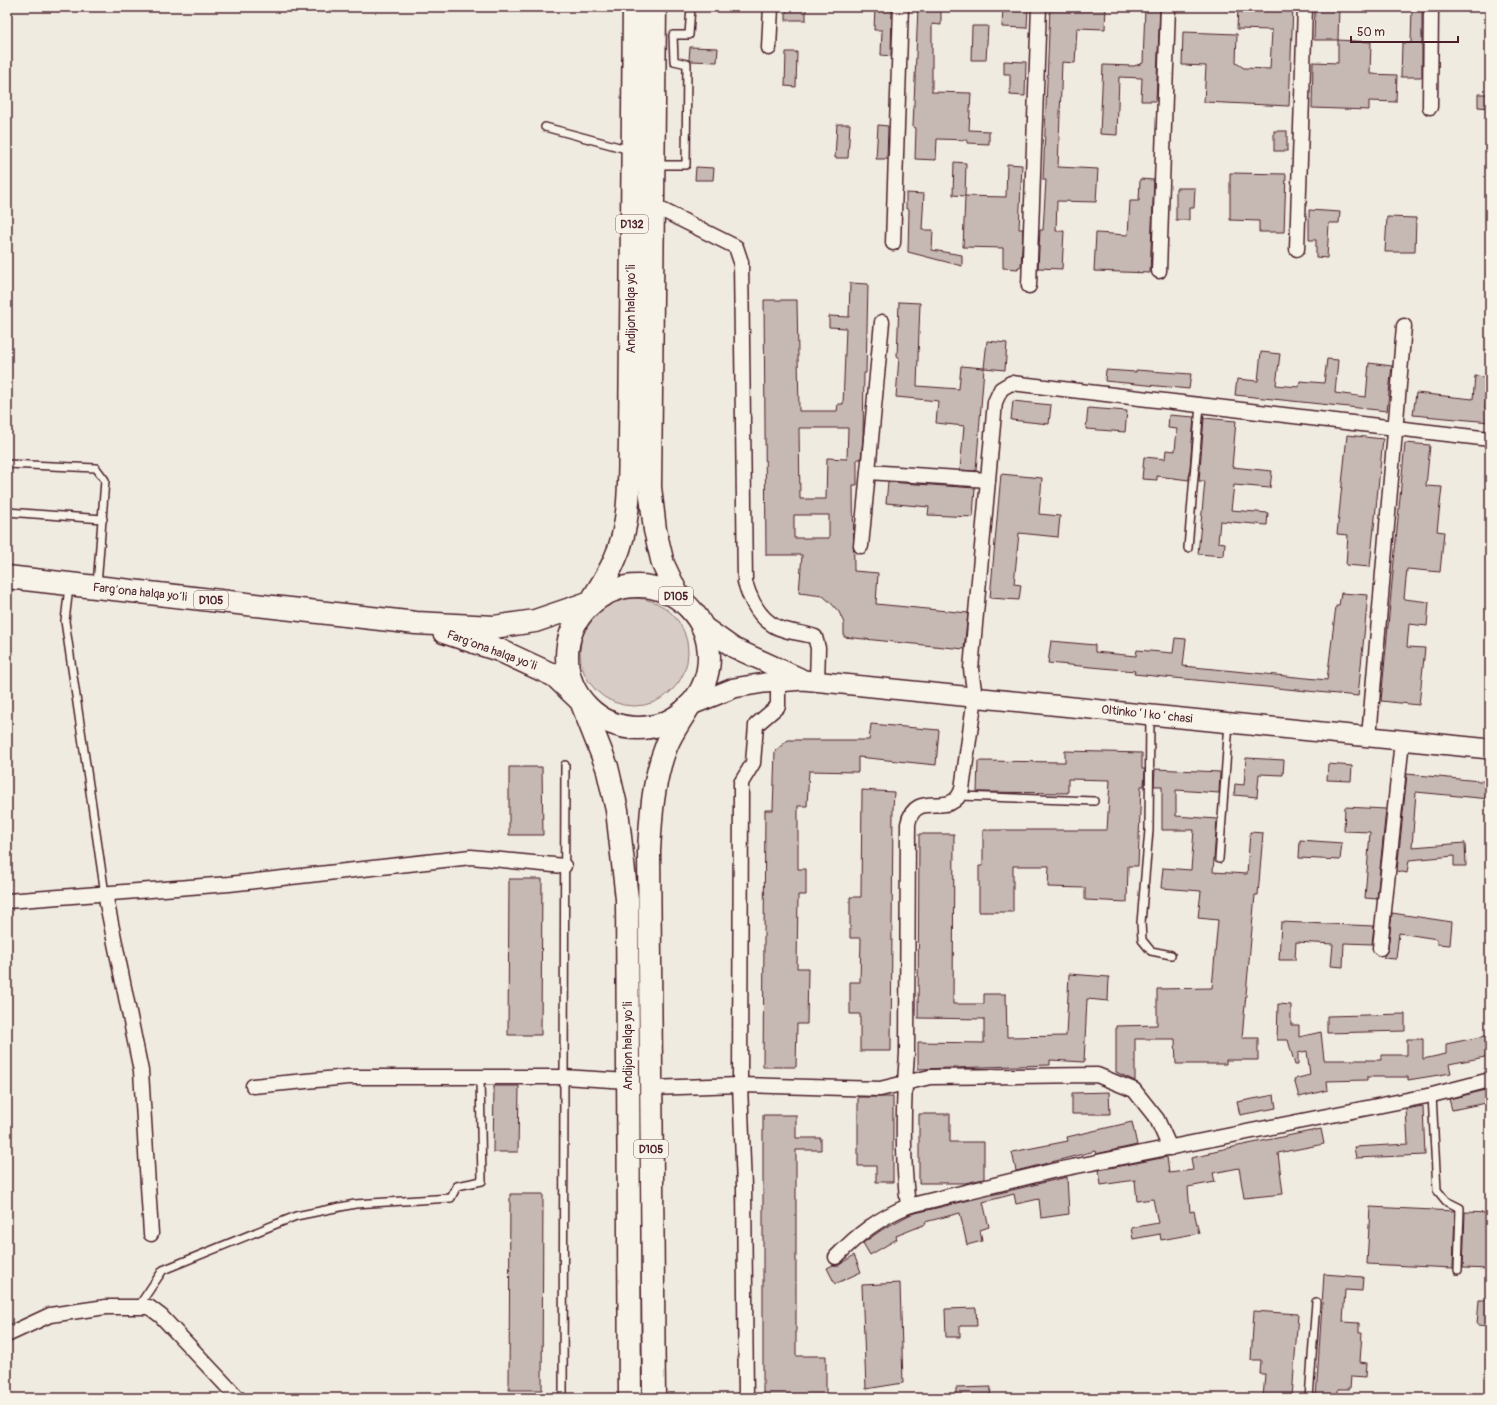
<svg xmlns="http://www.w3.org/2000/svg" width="1497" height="1405" viewBox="0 0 1497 1405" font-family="Pangolin,sans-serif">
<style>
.green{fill:#d8cdc6;stroke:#917678}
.building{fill:#c6b8b3;stroke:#4a1f2b;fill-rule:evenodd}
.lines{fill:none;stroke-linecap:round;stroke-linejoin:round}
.lane-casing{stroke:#4a1f2b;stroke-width:10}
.street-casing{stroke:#4a1f2b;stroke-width:17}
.secondary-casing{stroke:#4a1f2b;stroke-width:22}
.highway-casing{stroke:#4a1f2b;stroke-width:25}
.lane{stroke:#f7f3e8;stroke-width:7}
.street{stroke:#f7f3e8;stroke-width:14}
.secondary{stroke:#f7f3e8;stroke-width:19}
.highway{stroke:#f7f3e8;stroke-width:22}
.labels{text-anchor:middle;stroke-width:3;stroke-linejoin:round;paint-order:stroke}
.shield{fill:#f7f3e8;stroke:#7e5f64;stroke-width:1}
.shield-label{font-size:11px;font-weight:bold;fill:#4a1f2b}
.street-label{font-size:12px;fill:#4a1f2b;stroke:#f7f3e8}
</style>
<rect width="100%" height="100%" fill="#f0ebe0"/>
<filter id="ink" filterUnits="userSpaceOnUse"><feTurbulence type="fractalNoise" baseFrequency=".025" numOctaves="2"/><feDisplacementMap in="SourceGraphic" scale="8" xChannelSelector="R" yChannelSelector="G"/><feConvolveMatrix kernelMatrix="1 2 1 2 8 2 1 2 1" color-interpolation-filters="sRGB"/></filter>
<g filter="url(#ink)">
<circle class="green" cx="634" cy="652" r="54"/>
<g class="building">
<rect x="786" y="7" width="20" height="13"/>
<path d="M875,7H892L891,56L881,55L882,30H874Z"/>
<path d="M918,7H941V25L932,24V92L971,93L969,130L989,131V144L967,143V140L937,139L936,160L915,159L916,128L913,127Z"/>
<path d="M1003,7H1028L1027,28L1002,27Z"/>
<path d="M1050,7H1106L1105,29L1077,28L1075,63L1062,62L1058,167L1098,169L1096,202L1057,201L1056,231H1064L1062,269L1038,268L1040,230H1043L1046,180H1043Z"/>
<path d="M1145,7H1160L1156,101H1141L1142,78L1119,77L1117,135L1100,134L1103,65L1134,66L1143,63Z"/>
<path d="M1238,7H1293L1289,106L1204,102L1206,66L1182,65L1183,32L1237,34L1236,63L1244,68L1270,69L1272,30L1237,29Z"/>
<path d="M1315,7H1339L1338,40H1314Z"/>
<path d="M1412,7L1422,8V77H1401L1402,43H1411Z"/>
<path d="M972,26H988L986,60H971Z"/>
<path d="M1338,40L1371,42L1370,74L1397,75L1396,102L1369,101V110L1312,108L1313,62L1338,63Z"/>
<path d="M690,47L718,48L717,62L691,61L689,60Z"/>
<path d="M786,52H797L796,87L785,86Z"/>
<path d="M1004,61L1026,62L1025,96L1010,95V74H1004Z"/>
<path d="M1478,94H1490V108L1478,107Z"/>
<path d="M837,124H850L848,158H835Z"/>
<path d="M878,125L888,126L887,159H876Z"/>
<rect x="1274" y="131" width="13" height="20"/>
<path d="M954,162L966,163L965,196L953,195Z"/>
<path d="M1007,164L1022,165L1019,229H1023L1021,267H1018V269L1003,268V248L963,247L965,196L1006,197Z"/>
<path d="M696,167L714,168L713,180H695Z"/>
<path d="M1230,173L1286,174L1284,232H1259V221L1230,220Z"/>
<path d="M1140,179L1154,180L1150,273L1094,271L1096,233L1128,235L1130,201H1139Z"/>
<path d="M1176,188H1195L1194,208H1189V220H1176Z"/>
<path d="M906,193L924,194L922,230H933L932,250L962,255V266L908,252L909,209H906Z"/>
<path d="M1309,210L1340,212L1339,223H1329L1327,258L1316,257V240H1309Z"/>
<path d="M1387,217L1416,218L1415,252H1385Z"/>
<path d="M850,283L868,284L866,373H864L863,438L861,459H857V485H853L854,571L878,573L876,604L968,613L964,649L844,637V623L839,612L831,603L823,596L799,593L802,555H766L764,300H797L799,411H837L838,404H843L846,328L829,327V316L849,317ZM799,428H848L847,459L827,458L826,499H800ZM794,515H829V538H794Z"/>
<path d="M899,302L920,303L917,386L959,389L961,366L984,368L976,471L960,470L964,426L936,423L938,401L896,397L899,357H897Z"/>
<path d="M987,341L1007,343L1005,370L984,368Z"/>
<path d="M1261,352L1280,354L1276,385L1299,387L1300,381L1324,383L1327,359L1338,360L1335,393L1366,397L1369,363L1392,366L1387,411L1235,395L1237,379L1258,381Z"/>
<path d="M1106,370L1136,372V370L1191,374L1189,389L1105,381Z"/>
<path d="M1475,376L1488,377L1485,408L1490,409V422L1413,415L1416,393L1473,399Z"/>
<path d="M1013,401L1051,405L1049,424L1011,420Z"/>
<path d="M1088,408L1127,411L1125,432L1086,429Z"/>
<path d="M1169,415L1194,417L1189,480L1157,476V480L1142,479L1144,457L1165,459L1166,450L1175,451L1177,429L1168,428Z"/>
<path d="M1204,418L1236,421L1232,467L1272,471L1270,488L1234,485L1231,510L1268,513L1267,525L1220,521L1218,542L1225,543L1224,556L1198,554L1205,481H1199Z"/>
<path d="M1347,435L1383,439L1370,567L1346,565L1348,535L1337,534Z"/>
<path d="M1405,443L1430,445L1426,486L1442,487L1437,531L1444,532L1440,572L1407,569L1404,599L1429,602L1427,626L1409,624L1407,647L1425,648L1419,705L1381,701Z"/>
<path d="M1001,474L1042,478L1039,514L1060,516L1058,537L1019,533L1014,584L1021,585L1019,600L990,598Z"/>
<path d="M888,482L975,488L973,517L928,515L929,507L886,503Z"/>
<path d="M1341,593L1368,595L1358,696L1134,674L1135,671L1048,663L1051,641L1095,645V652L1136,656L1137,650L1173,653L1175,638L1186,639L1183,666L1327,680L1336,606H1339Z"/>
<path d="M871,724L939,730L936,765L858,757V772L809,771L807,806H798V869H806V895H798L797,968H808L807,1024H797L796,1067H763L765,810H773L775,751L788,740H869Z"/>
<path d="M1065,751L1142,753V769H1145L1144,786H1141L1138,866H1128L1127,902L1085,900V888L1048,887L1049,866H1013V912H979V866H983V830H1107L1110,780L1068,779V793L977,792L978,761L1065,762Z"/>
<path d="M1246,758L1284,760L1283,775L1259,774L1257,797L1234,795L1235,784L1244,785Z"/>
<path d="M1328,764L1352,766L1351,781L1327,780Z"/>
<path d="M509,767H542L543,835H509Z"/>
<path d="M1155,769L1220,772L1219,793L1176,790V816L1217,819L1213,872L1247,874L1250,832L1263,833L1258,895H1255L1242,1038H1258V1060H1226V1064H1176L1175,1039H1135V1081L1116,1072V1026L1157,1025V989L1212,988L1218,920L1198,918L1201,891L1161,888L1163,868L1191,870L1194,830H1162V786H1154Z"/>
<path d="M1407,774L1490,782V799L1416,792L1412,847L1465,843L1466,866H1454V856L1409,860L1407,873L1397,871Z"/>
<path d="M862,790L894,792L893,809L891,1051H860V1014H850V982H860L861,938H850V897H861Z"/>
<path d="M1345,807L1386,809L1377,899L1365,898L1370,832L1344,831Z"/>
<path d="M919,834H954L953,1004H984V994H1006L1007,1037L1066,1036L1069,974L1109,977L1108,1001L1087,999L1084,1062L1050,1060V1065L918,1069V1042L984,1043V1019L918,1018Z"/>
<path d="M1300,840L1342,843L1340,860L1299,858Z"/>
<path d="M509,879H542L541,1035H508Z"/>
<path d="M1392,913L1452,922L1450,945L1437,944V939L1399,933L1396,959L1383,958L1388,949Z"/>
<path d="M1281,922L1374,926L1372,944L1344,943L1343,967L1331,966L1333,944L1296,942L1295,960H1279Z"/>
<path d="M1278,1004L1291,1005V1025H1299V1037L1321,1032L1324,1060H1381V1055H1407V1039H1423V1059L1446,1054V1044L1490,1035V1056L1449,1064L1451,1073L1408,1080V1077H1367V1080L1327,1081L1328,1090L1299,1097L1294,1079L1310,1075L1307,1051L1298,1053V1065H1295L1288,1040H1277Z"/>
<path d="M1405,1014V1031L1327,1033V1016Z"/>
<path d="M494,1086H519L518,1152H493Z"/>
<path d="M1490,1089V1102L1452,1110L1449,1099Z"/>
<path d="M1109,1092L1110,1114H1072V1093Z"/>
<path d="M1274,1095L1276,1108L1240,1115L1237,1102Z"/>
<path d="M858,1097H893V1182H876V1166H858Z"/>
<path d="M1423,1106L1425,1155L1356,1158L1354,1147L1408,1144L1406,1109Z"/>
<path d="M919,1114H950V1142H984V1179L965,1183H919Z"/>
<path d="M763,1115H796V1138H821V1150H796V1356H826V1398H763Z"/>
<path d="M1132,1122L1137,1145L1096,1154L1095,1151L1016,1171L1012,1152L1068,1141L1067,1137Z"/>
<path d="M1321,1129L1324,1144L1278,1153L1283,1194L1244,1198L1239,1168L1213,1173L1215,1182L1188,1187L1190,1212L1194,1211L1199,1233L1161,1240L1160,1234L1133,1239L1131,1228L1158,1223L1153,1199L1137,1201L1135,1180L1101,1185L1099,1170L1167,1157L1169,1173L1193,1170L1191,1158L1210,1154L1209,1152Z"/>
<path d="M1067,1177L1069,1214L1041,1218L1039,1199L1016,1204L1014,1194L983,1202L989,1227L980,1230L982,1241L967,1245L960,1213L925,1222L926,1224L896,1236L897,1239L870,1255L863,1243L883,1229L911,1214Z"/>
<path d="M510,1194H543L542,1390H509Z"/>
<path d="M1370,1207L1455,1211L1453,1268L1367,1264Z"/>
<path d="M1465,1212L1490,1213V1269L1463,1268Z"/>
<path d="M854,1255L861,1272L835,1284L827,1268L833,1265H839Z"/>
<path d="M1324,1274L1363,1277L1362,1291L1345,1290L1343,1322L1359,1323V1333H1362L1360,1362L1367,1363L1366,1377L1351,1376L1350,1389H1338V1398H1316Z"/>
<path d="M900,1283L903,1383L866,1389L862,1285Z"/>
<path d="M1479,1300H1490V1326L1477,1325Z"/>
<path d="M976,1308L977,1326H960V1337H946L945,1309Z"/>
<path d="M1254,1311L1298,1314L1292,1398H1263L1265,1374H1260L1261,1360H1251Z"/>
<path d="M991,1387L990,1398H956V1388Z"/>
</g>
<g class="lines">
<defs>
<g id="lane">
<path d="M545,127L630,150"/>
<path d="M656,165H686L687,64L674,61L673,35H689L691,7"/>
<path d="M7,464L96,468L105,480L97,586"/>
<path d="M7,512L103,519"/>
<path d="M1188,548L1200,405"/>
<path d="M69,587L65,621L105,894"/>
<path d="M1150,715L1149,830L1141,923L1142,940L1151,951L1171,955"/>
<path d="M960,796L1094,801"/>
<path d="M1219,859L1229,723"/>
<path d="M1432,1095L1437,1190L1446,1201L1460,1208L1458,1270"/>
<path d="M138,1307L163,1270L296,1216L355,1204L451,1198L457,1186L482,1181L480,1077"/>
<path d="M563,1398L565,765"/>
<path d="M1309,1398L1316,1302"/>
</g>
<g id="street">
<path d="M769,48L771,7"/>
<path d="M1430,107L1431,7"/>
<path d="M652,205L736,247L741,262L745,582C751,603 762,624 785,630C795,633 805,633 815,637L818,648L817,682"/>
<path d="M893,243L901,7"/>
<path d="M1297,249L1305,7"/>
<path d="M1159,271L1168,7"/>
<path d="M1029,286L1039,7"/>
<path d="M868,472L988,480"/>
<path d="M861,546L882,322"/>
<path d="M1369,737L1404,326"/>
<path d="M105,894L141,1071L151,1234"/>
<path d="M7,901L229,884L471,857L564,866"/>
<path d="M1380,948L1402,741"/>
<path d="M253,1086L348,1077H563L628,1081"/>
<path d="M650,1088L740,1085L880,1089L930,1077L1097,1075L1134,1090L1157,1119L1170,1148"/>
<path d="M908,1206C902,1156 903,1104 907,1054L908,824C915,787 952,821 962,789L975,697L971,669L995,402L1001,389L1011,383L1490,439"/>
<path d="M836,1257C858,1234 879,1218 908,1206L1052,1171L1432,1095L1490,1080"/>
<path d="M7,1335L50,1315L106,1307H149L161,1316L238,1398"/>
<path d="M746,1398L744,1187L740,1085L741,783L753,763L756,725L778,706V673"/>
</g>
<g id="secondary">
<path d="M703,626L734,648L800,678"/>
<path d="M689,706L734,688L764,683L803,680L1490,749"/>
</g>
<g id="highway">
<path d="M655,7L650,487L655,530L663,564L679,598"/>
<path d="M7,577L416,623L494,627L535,621L591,602C599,588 609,574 615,559C631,525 629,477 630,440L634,7"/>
<circle cx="638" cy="657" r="71"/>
<path d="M444,632L499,650L555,676L581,701L607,767L617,810L627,899L630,1398"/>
<path d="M654,1398L649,851C651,815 653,780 666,747C671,733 682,719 689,706"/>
</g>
</defs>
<use href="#lane" class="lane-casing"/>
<use href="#street" class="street-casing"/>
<use href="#secondary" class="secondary-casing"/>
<use href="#highway" class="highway-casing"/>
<use href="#lane" class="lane"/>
<use href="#street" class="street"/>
<use href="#secondary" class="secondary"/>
<use href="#highway" class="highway"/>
</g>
</g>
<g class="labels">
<g class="shield">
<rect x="616" y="215" width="32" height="18" rx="3"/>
<rect x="659" y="587" width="34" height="18" rx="3"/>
<rect x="194" y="591" width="34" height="18" rx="3"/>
<rect x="634" y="1140" width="34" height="18" rx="3"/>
</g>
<g class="shield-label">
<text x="632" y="228">D132</text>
<text x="676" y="600">D105</text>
<text x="211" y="604">D105</text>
<text x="651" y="1153">D105</text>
</g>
<g class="street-label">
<text transform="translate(631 309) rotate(-90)" y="4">Andijon halqa yo‘li</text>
<text transform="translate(140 592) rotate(6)" y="4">Farg‘ona halqa yo‘li</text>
<text transform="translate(492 650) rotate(20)" y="4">Farg‘ona halqa yo‘li</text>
<text transform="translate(1147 714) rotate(6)" y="4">Oltinkoʻl koʻchasi</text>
<text transform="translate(628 1046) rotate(-90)" y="4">Andijon halqa yo‘li</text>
</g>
</g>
<rect width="1497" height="1405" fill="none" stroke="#f7f3e8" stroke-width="24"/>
<rect x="12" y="12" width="1473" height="1381" fill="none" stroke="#4a1f2b" stroke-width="1.5" filter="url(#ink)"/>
<path d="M1351 36v6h107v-6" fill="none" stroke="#4a1f2b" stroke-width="2"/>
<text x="1357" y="36" font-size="12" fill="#4a1f2b" stroke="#f7f3e8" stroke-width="3" paint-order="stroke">50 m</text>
</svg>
